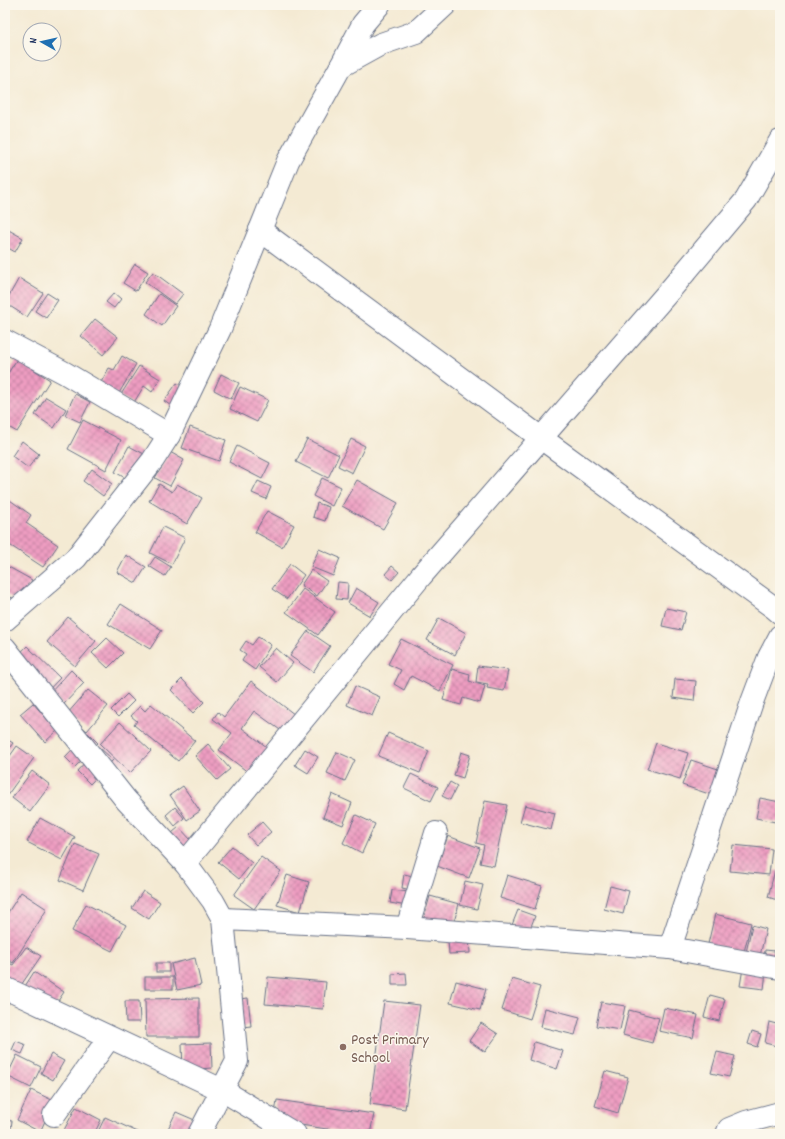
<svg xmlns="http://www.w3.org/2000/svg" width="785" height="1139" viewBox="0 0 785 1139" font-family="Dekko,sans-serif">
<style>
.building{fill:url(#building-cross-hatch)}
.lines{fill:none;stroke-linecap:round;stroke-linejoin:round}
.minor-casing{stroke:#677087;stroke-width:24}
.minor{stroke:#fff;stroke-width:22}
.education-dot{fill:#8d6e63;stroke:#fbf7ec;stroke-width:1.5}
.labels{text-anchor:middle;stroke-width:3;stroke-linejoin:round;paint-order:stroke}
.education-label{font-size:16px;fill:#785e54;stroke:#fbf7ec;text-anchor:start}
</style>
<defs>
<pattern id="building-cross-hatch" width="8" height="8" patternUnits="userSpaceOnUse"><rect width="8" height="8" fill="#ee9dc1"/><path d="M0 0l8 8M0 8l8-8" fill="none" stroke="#c080a0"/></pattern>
</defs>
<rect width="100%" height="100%" fill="#fbf7ec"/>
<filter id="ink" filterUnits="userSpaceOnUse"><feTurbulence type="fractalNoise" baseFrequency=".025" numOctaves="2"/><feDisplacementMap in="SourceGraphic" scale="8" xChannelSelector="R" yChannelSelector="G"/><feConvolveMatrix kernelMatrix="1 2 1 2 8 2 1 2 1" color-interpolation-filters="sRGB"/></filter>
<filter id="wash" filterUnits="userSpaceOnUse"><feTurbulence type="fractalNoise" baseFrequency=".012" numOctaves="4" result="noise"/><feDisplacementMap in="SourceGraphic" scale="16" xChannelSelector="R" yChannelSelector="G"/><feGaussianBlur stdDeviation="0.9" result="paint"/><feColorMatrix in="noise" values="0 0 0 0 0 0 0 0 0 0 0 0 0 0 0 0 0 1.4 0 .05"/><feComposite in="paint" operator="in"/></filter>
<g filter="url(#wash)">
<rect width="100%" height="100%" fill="#f4ead3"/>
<g id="blocks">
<g class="building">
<path d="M5,228L23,238L15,252L5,246Z"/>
<path d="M135,264L148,272L136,291L123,283Z"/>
<path d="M153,272L183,294L175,304L145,282Z"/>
<path d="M19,278L43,293L27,317L5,303Z"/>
<path d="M47,293L58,300L46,318L35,311Z"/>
<path d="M114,293L121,299L114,308L106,302Z"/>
<path d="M159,294L176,306L162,326L146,314Z"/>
<path d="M95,319L118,337L103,355L81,336Z"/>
<path d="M122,356L136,364L118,395L100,384L109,368L114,370Z"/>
<path d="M17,359L50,380L17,432L5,425L6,393L5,378Z"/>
<path d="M139,366L160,379L152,392L144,386L133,404L120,396Z"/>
<path d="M221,374L239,383L231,399L214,390Z"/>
<path d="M177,383L189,392L177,410L164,401Z"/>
<path d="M240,387L268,400L257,422L230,409Z"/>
<path d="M75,394L90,402L80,422L65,415Z"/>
<path d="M46,397L66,409L54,428L35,415Z"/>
<path d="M83,420L121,440L106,470L68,449Z"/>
<path d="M190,427L226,440L219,461L182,448Z"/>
<path d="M307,439L339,455L328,478L296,462Z"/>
<path d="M351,439L365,446L352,473L338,466Z"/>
<path d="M22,441L39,454L28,468L12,456Z"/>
<path d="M129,446L146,455L132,482L115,472Z"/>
<path d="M237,446L270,463L262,479L229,462Z"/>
<path d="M170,452L184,460L170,486L155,478Z"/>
<path d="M92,469L112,484L103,496L83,481Z"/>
<path d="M322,478L341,487L332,506L313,496Z"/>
<path d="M357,480L398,503L383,529L342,506Z"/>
<path d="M258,481L271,487L266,499L252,493Z"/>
<path d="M159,484L172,492L177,484L202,498L187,524L149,501Z"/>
<path d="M7,498L31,515L26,523L58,545L43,567L5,542V500Z"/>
<path d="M317,503L329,507L325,521L313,517Z"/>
<path d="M267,511L294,525L282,547L255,532Z"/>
<path d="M163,527L185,538L172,564L150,553Z"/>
<path d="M319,549L340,558L333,576L311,567Z"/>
<path d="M126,555L146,567L136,583L117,572Z"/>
<path d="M155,557L171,567L165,576L149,566Z"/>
<path d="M290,564L304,575L287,599L272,589Z"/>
<path d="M5,565L32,580L20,602L5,594Z"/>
<path d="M392,566L399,572L392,580L385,574Z"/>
<path d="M311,570L327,581L317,596L301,585Z"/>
<path d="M338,582L348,583L347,600L336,599Z"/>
<path d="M356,588L379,602L370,616L348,603Z"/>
<path d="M303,589L335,612L318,635L286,612Z"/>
<path d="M121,604L162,630L150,649L108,624Z"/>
<path d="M666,608L686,612L681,630L662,626Z"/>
<path d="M68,617L96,641L75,666L47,642Z"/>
<path d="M439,618L466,633L455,655L427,640Z"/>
<path d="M308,631L330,646L313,672L290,656Z"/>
<path d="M258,637L271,645L255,670L242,661L246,654L240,650L246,641L252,645Z"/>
<path d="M107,638L123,653L108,668L92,653Z"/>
<path d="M401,639L453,665L440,691L411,676L404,690L394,684L401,670L388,664Z"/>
<path d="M27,646L60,678L40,699L7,667Z"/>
<path d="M276,648L293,663L277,682L259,667Z"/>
<path d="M478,666L508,670L504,691L487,688L488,684L476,682Z"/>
<path d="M452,669L470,674L469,681L485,686L480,703L463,698L461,705L443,700Z"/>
<path d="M71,670L84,683L63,705L50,693Z"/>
<path d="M182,679L204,702L193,713L171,690Z"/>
<path d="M675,679L696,681L694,701L673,698Z"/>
<path d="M251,681L299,718L287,735L254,711L242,728L272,751L253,776L219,750L232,733L213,719L218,712L224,717Z"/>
<path d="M355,686L380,697L372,716L347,705Z"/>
<path d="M88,690L108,706L87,731L67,714Z"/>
<path d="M127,694L134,701L118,717L111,710Z"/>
<path d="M33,703L57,731L45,742L20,714Z"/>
<path d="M151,704L195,741L178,761L134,725L137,721L131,716L140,706L145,711Z"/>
<path d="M120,722L151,751L130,773L100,744Z"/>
<path d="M88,733L98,743L75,767L65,757Z"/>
<path d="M388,733L429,751L420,773L378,756Z"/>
<path d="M5,738L13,743L5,754Z"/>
<path d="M656,743L688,753L680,779L647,769Z"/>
<path d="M208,744L230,769L217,780L195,756Z"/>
<path d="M17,746L34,758L6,797L5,796V763Z"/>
<path d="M99,747L113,760L90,784L77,771Z"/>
<path d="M305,749L318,757L308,773L295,765Z"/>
<path d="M337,752L355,760L345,781L327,773Z"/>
<path d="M461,752L470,755L463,778L454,775Z"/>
<path d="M691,760L721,770L712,795L682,785Z"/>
<path d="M32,771L50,785L30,812L12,798Z"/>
<path d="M411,774L438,787L431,801L404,788Z"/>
<path d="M450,782L457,786L450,800L442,796Z"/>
<path d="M183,786L200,811L187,820L170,795Z"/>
<path d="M332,794L352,803L343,825L323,817Z"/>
<path d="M760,798L780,802V823L756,818Z"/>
<path d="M485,801L507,805L494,866L480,863L484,845L476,843Z"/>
<path d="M525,805L555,813L551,830L520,822Z"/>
<path d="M175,807L184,818L175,826L166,815Z"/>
<path d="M356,815L375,824L362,853L343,843Z"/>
<path d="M40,818L75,837L62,860L27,842Z"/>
<path d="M262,822L271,832L256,845L247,835Z"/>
<path d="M179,827L191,840L177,853L165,839Z"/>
<path d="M448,836L480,848L469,878L437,866Z"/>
<path d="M75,844L99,854L83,890L60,880Z"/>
<path d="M733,845L772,849L769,875L730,871Z"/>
<path d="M232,846L252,863L239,879L218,862Z"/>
<path d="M261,857L281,871L254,909L234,895Z"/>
<path d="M775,870L780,872V901L768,897Z"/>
<path d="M404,874L413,876L411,890L402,888Z"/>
<path d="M287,875L309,882L300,912L277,905Z"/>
<path d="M507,875L542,886L535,909L500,898Z"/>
<path d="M465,881L483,885L477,909L460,905Z"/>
<path d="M610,886L629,891L623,914L604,909Z"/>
<path d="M392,890L409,892L407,906L390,903Z"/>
<path d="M143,891L160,902L149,919L132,908Z"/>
<path d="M21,892L47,909L13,963L5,958V917Z"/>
<path d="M430,896L459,904L452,929L423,921Z"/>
<path d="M86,904L126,925L112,951L72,931Z"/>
<path d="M518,910L535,916L525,942L508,935Z"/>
<path d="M715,914L751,923L744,952L708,944Z"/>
<path d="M752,925L766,929L758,965L744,962Z"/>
<path d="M469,937L470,953L449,954L448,939Z"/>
<path d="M26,947L41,956L6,1007L5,1006V969L9,963L13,965Z"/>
<path d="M765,950L775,951L774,968L763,967Z"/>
<path d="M195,958L201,985L177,990L171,964Z"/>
<rect x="156" y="963" width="13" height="9"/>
<path d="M743,968L766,972L764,989L740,986Z"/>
<path d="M34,972L64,992L50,1013L20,994Z"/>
<path d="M406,973L407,985H392V974Z"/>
<rect x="145" y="977" width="28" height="12"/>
<path d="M268,977L326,982L323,1009L265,1004Z"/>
<path d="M512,979L540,987L530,1019L502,1010Z"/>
<path d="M456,981L486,989L480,1010L450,1003Z"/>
<path d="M710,995L725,999L719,1021L704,1017Z"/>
<path d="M199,998V1037H146L145,999Z"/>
<path d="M248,998L251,1026L234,1028L231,1000Z"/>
<path d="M125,1001H139L140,1022H126Z"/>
<path d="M384,1001L420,1005L405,1109L370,1104Z"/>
<path d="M601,1002L625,1006L620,1030L596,1026Z"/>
<path d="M545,1008L580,1017L575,1035L541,1027Z"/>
<path d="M664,1008L698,1015L693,1038L659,1031Z"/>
<path d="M629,1010L659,1018L652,1043L623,1035Z"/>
<path d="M769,1022L780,1025V1047L765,1043Z"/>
<path d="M481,1023L498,1034L485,1052L469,1041Z"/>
<path d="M752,1031L761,1034L757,1047L748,1044Z"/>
<path d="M16,1041L26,1045L22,1054L12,1050Z"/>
<path d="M534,1042L563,1051L557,1069L529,1060Z"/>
<path d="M211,1043L212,1068L183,1070L182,1044Z"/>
<path d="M717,1052L735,1056L729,1077L711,1073Z"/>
<path d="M51,1054L64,1061L53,1080L41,1073Z"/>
<path d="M17,1055L41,1067L31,1088L7,1076Z"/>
<path d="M605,1071L628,1077L618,1113L595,1106Z"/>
<path d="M31,1090L54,1101L40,1132L17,1120Z"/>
<path d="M277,1100L374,1114L370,1134H360L274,1121Z"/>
<path d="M76,1107L101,1120L94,1134H68L63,1132Z"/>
<path d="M176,1112L197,1121L191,1134L166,1133Z"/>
<path d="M105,1117L140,1133V1134H97Z"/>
<path d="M5,1120L12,1121L10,1134H5Z"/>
</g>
</g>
</g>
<g filter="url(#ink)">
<use href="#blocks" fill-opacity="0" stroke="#677087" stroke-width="1"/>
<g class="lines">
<defs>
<g id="minor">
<path d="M341,66L363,24L379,5"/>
<path d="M260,230L541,438L773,607L780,613"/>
<path d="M5,341L65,373L169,435"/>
<path d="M5,620L76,558L153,460L169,435L220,329L288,161L341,66L381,44L416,32L445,5"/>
<path d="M5,648L126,800L185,863L213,901L223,919L237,1061L199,1134"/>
<path d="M185,863L421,576L671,289L746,200L780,141"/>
<path d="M223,919L407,928L670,948L780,968"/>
<path d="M407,928L436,833"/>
<path d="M670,948L752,702L769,657L780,636"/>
<path d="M5,988L222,1090L295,1134"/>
<path d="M54,1115L109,1038"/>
<path d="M727,1134L729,1129L746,1122L780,1113"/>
</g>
</defs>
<use href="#minor" class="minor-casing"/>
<use href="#minor" class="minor"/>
</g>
</g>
<circle class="education-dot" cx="343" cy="1047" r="4"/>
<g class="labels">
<g class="education-label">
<text x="351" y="1044">Post Primary<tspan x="351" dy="18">School</tspan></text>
</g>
</g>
<rect width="785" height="1139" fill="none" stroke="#fbf7ec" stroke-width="20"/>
<g transform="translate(42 42) rotate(278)"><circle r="19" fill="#fbf7ec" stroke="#a1a7b3"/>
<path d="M0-3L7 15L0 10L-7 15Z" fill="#1f6fb2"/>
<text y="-6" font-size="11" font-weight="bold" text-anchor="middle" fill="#1b2f5e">N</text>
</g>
</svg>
